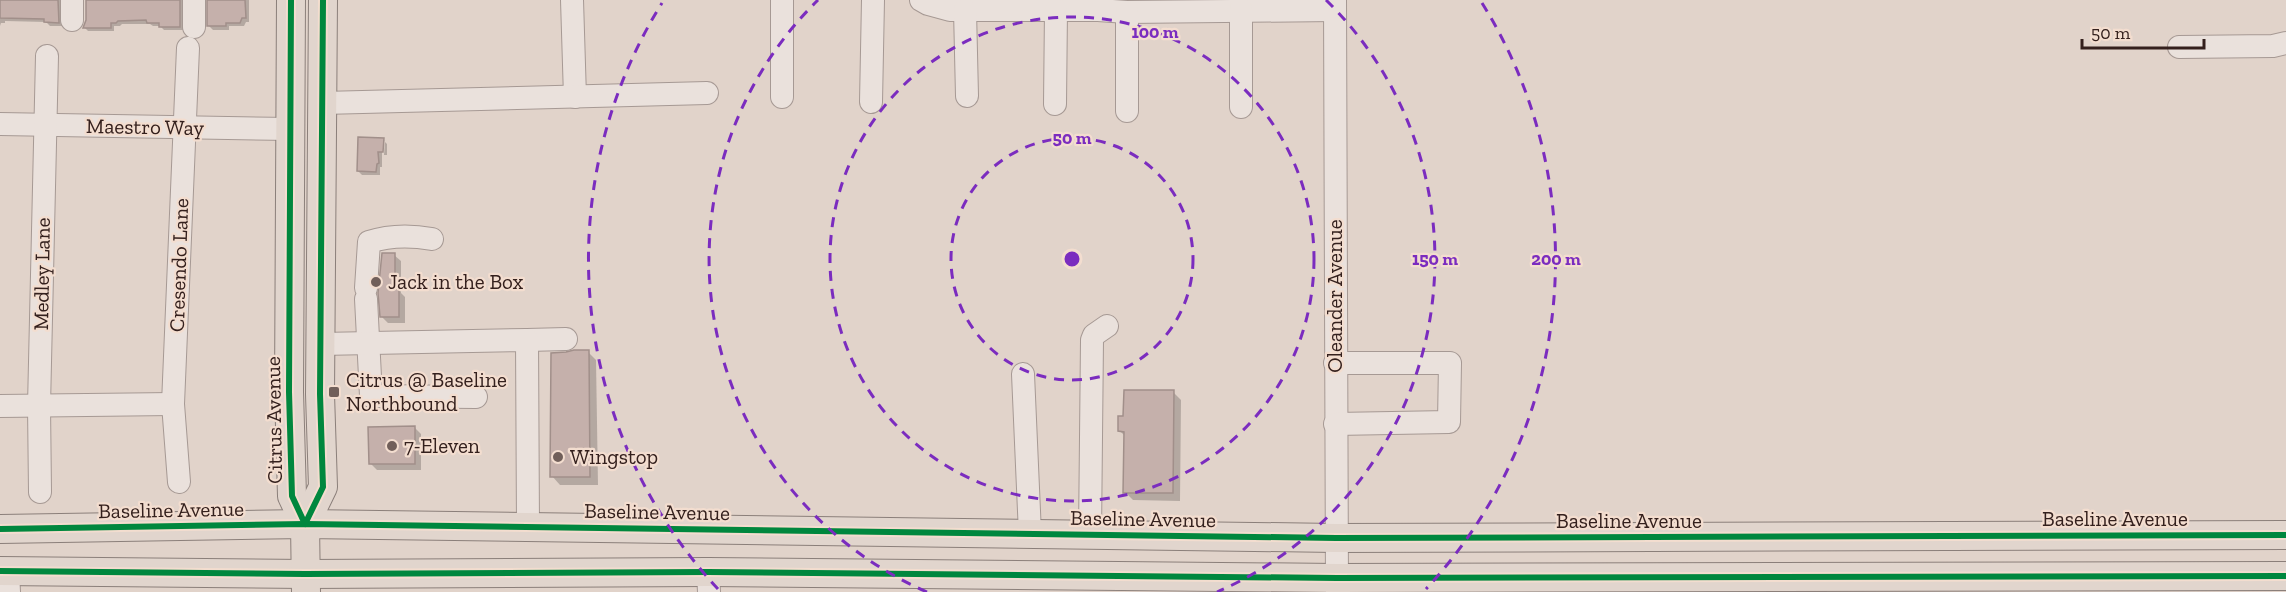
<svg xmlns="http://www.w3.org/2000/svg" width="2286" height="592" viewBox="0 0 2286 592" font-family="'Zilla Slab',serif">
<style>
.shadow{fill:#0003}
.building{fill:#c5b0ab;stroke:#a18f8a;stroke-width:1.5}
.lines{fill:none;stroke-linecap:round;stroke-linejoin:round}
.minor-casing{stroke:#a69994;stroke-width:24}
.major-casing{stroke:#8b7f7a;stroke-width:30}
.minor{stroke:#eae1dc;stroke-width:22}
.major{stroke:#e1d5cd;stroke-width:28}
.cycleway-casing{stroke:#f3ddcf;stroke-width:10}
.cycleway{stroke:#00873e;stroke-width:6}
.ring{fill:none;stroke:#7b2cbf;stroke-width:3;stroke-dasharray:10 8}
.poi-dot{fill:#715f5a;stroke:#f3ddcf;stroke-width:2}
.labels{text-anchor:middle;stroke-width:4.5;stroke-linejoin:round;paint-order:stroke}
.street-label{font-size:21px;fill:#34201d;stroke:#f3ddcf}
.poi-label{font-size:21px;fill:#34201d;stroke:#f3ddcf;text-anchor:start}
.centre{fill:#7b2cbf;stroke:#f3ddcf;stroke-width:3}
.ring-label{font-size:18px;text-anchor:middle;font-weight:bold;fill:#7b2cbf;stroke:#f3ddcf;stroke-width:4.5;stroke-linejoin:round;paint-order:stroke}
</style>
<rect width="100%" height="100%" fill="#e1d3ca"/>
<g class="shadow">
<path d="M0,0H63V26H50L46,22L5,21V23H1L0,26Z"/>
<path d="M87,0H185L184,30H164L160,26H153L150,24H122L120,26H114V31H88L84,27L87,20Z"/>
<path d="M208,0H249V22H246L244,26H229V30H213L209,26Z"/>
<path d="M383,140L385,141H382V167H380V175H362L358,171Z"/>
<path d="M385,142L387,144V155H384Z"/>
<path d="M394,255L401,261V293L405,297V323H388L382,317Z"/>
<path d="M588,352L596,360L598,485H560L552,476Z"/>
<path d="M1173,392L1181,400L1180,501L1133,500L1125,492V436L1120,431L1125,417Z"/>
<path d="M414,427L421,434V470H377L371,464Z"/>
</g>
<g class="building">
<path d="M0,0H58L59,23L44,22V19L0,18Z"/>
<path d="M86,0H180V27H159V23H147L146,20L118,21L116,23H111V28H83L86,20Z"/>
<path d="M207,0H245L246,18H242L240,23H226V26H207Z"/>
<path d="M358,137L384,138L383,152H378L379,163L377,164L376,172L357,171Z"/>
<path d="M382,253H395V289H399V317H380L378,293Z"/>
<path d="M574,350H589L590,477H550L551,353L566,352Z"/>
<path d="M1124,390H1174L1173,493H1123L1124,432L1118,431V416H1123Z"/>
<path d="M415,426V464H369L368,427Z"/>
</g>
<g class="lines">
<defs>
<g id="minor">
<path d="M72,0V20"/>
<path d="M194,0V27"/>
<path d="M572,0L575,97"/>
<path d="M782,0V97"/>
<path d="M921,0L928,4L950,10H1098L1127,12L1335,10"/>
<path d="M1335,0L1337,592"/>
<path d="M1241,9V107"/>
<path d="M965,10L967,96"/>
<path d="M1127,12V111"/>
<path d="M2179,47L2273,46L2286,43"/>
<path d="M871,102L873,0"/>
<path d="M323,103L707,93"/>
<path d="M1055,104L1056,10"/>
<path d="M0,124L290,129"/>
<path d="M366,288L369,242C390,235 410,235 432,239"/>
<path d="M366,299L371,396L476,397"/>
<path d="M527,340L566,339"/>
<path d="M321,344L527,340L528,526"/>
<path d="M1335,363H1450L1449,422L1335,424"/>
<path d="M1023,374L1030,534"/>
<path d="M0,406L173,404"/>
<path d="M179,482L173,404L188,48"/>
<path d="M40,492L39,406L47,56"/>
<path d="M1090,535L1092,340L1094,335L1107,326"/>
<path d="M8,571L9,592"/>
<path d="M708,572L709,592"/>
</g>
<g id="major">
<path d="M291,0L289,392L292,496L305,524"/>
<path d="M0,529L305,524L1336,538L2286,535"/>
<path d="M0,571L305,574L708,572L1337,578L2286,576"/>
<path d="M306,592L305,524L323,487L320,394L323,0"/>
</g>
</defs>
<use href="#minor" class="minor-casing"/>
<use href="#major" class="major-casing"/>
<use href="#minor" class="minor"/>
<use href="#major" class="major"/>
<defs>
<g id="cycleway">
<path d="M291,0L289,392L292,496L305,524"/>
<path d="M305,524L323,487L320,394L323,0"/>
<path d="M0,529L305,524L1336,538L2286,535"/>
<path d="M0,571L305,574L708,572L1337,578L2286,576"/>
</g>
</defs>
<use href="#cycleway" class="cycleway-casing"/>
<use href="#cycleway" class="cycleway"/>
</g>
<g class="ring">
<circle cx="1072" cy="259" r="121"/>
<circle cx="1072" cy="259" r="242"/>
<path d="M927 592A363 363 0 0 1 818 0M1326 0A363 363 0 0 1 1217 592"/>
<path d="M718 589A484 484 0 0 1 662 3M1482 3A484 484 0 0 1 1426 589"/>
</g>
<g class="poi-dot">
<circle cx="376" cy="282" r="6"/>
<rect x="328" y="386" width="12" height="12" rx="3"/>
<circle cx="392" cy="446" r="6"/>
<circle cx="558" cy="457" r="6"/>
</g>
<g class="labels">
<g class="street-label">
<text transform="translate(145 127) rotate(1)" y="7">Maestro Way</text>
<text transform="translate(179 265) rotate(-88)" y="7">Cresendo Lane</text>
<text transform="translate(42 274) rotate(-89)" y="7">Medley Lane</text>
<text transform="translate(1335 296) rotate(-90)" y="7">Oleander Avenue</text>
<text transform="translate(274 420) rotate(-91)" y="7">Citrus Avenue</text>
<text transform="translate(171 510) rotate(-1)" y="7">Baseline Avenue</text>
<text transform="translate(657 512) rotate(1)" y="7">Baseline Avenue</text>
<text transform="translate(1143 519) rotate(1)" y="7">Baseline Avenue</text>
<text x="2115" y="526">Baseline Avenue</text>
<text x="1629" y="528">Baseline Avenue</text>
</g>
<g class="poi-label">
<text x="388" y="289">Jack in the Box</text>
<text x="346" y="387">Citrus @ Baseline<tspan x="346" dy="24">Northbound</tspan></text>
<text x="404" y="453">7-Eleven</text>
<text x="570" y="464">Wingstop</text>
</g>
</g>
<circle cx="1072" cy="259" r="9" class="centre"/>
<g class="ring-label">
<text x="1155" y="38">100 m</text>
<text x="1072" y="144">50 m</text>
<text x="1435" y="265">150 m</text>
<text x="1556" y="265">200 m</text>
</g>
<path d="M2082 39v9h122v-9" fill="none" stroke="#34201d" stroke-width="3"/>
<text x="2091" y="39" font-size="18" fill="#34201d" stroke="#f3ddcf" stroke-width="4.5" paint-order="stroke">50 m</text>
</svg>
